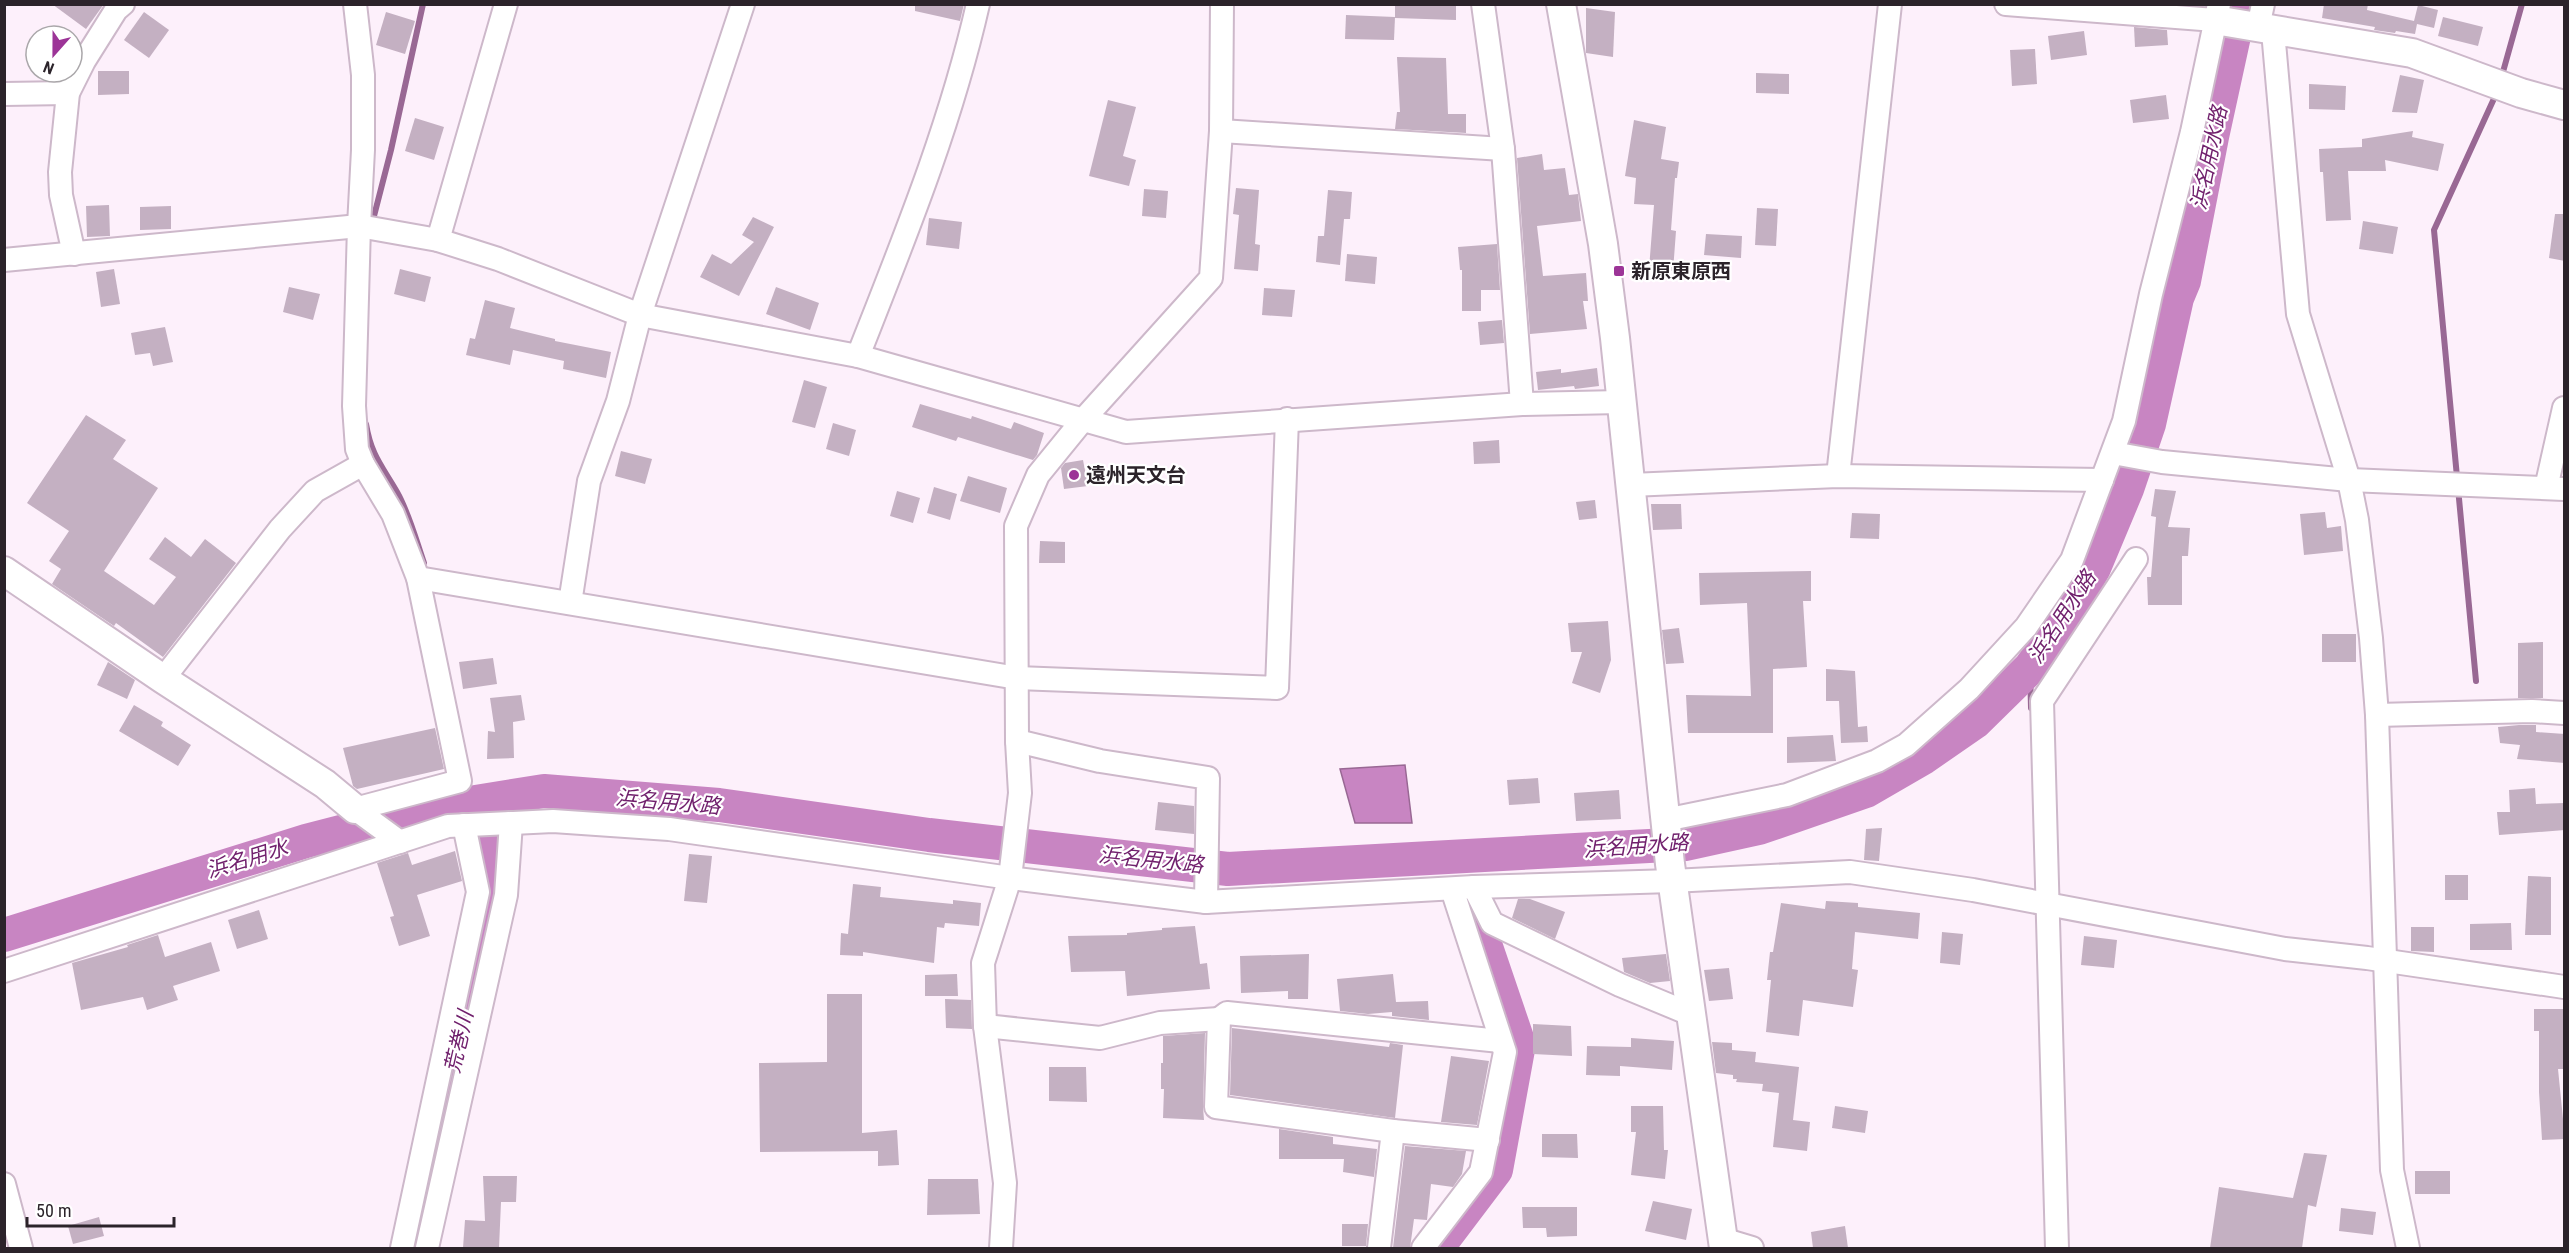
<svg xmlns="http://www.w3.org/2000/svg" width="2569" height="1253" viewBox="0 0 2569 1253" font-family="'Roboto Condensed','Noto Sans JP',sans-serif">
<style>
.water{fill:#c885c2;stroke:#996894;stroke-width:1.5}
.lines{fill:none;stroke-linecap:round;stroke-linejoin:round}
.stream{stroke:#996894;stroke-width:6}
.river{stroke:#c885c2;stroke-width:34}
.building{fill:#c4b0c2}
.minor-casing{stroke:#cdb8ca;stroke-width:26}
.tertiary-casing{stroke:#cdb8ca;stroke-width:32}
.minor{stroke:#fff;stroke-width:22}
.tertiary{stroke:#fff;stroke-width:28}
.poi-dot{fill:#9c3497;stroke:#fff;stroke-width:2}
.labels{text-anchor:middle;stroke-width:4.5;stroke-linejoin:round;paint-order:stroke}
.poi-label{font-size:20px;font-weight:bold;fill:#2b232a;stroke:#fff;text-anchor:start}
.water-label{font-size:21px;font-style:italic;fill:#71216d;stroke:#fff}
</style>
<rect width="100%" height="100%" fill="#fdf0fb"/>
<g class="water">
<path d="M1405,765L1412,823H1355L1340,769Z"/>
<path d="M1483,1175L1495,1183L1445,1248H1427Z"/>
</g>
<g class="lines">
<g class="stream">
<path d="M2501,79L2522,4"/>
<path d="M374,216L391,150L423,4"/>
<path d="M366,424C371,455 382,466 397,492C409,513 416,540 424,563"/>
<path d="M2030,668L2031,708"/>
<path d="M2476,681L2434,230L2497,92"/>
<path d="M466,782L469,802"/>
</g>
<g class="river">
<path d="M4,935L306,841L426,810L544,791L719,805L929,835L1228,869L1686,844L1759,828L1866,791L1923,758L1975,722L2030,668L2063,622L2094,568L2127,489L2149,424L2177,298L2184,281L2212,137L2241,4"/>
<path d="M415,1248L463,1023L497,892L495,836"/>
<path d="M1437,1248L1496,1170L1519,1044L1469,897"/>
</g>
</g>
<g class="building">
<path d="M52,4H104L86,29Z"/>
<path d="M915,4H964L960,21L915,11Z"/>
<path d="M1395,4H1456V20L1395,18Z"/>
<path d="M2324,4H2368L2367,10L2414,21L2418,5L2438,10L2434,28L2417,24L2415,34L2396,31L2395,33L2374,30L2375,27L2322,18Z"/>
<path d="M1586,8L1615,12L1613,57L1586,53Z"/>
<path d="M144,12L169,30L149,58L124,40Z"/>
<path d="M386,12L415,21L405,54L376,45Z"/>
<path d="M1346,15L1395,17L1394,40L1345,39Z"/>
<path d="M2443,17L2483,27L2478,46L2438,36Z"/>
<path d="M2134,27L2167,30L2168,45L2135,47Z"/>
<path d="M2084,31L2087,55L2051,60L2048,36Z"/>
<path d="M2035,49L2037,84L2012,86L2010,50Z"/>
<path d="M1397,57L1446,58L1448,114H1466V133L1395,129L1397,112H1400Z"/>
<path d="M98,71H129V94L98,95Z"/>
<path d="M1756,73L1789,74V94L1756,93Z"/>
<path d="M2400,75L2424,80L2417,113L2392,112Z"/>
<path d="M2309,84L2346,86L2345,110L2309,109Z"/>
<path d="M2166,95L2169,119L2133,123L2130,100Z"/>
<path d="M1108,100L1136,107L1123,156L1136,160L1129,186L1089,176Z"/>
<path d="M415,118L444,127L434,160L405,151Z"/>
<path d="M1634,120L1666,127L1661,159L1679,162L1677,178H1675L1671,230L1676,231L1673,271L1649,269L1654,205L1634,204L1636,178L1625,176Z"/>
<path d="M2413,131L2412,137L2444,144L2438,171L2385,160L2386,171H2348L2351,220L2326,221L2323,172H2320L2319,149L2362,147V139Z"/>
<path d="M1542,154L1544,170L1565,168L1569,195L1578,194L1581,221L1537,226L1543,276L1586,273L1588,301H1583L1587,329L1530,334L1517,158Z"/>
<path d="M1236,188L1259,190L1255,244L1260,245L1258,271L1234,269L1239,215L1233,214Z"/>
<path d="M1144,189L1168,191L1166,218L1142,216Z"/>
<path d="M1328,190L1352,192L1350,219H1344L1340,265L1316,262L1318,236H1324Z"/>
<path d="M109,205L110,236L87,237L86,206Z"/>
<path d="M171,206V229L140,230V207Z"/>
<path d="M1757,208L1778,209L1776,246L1755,245Z"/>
<path d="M2555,214H2565V261L2549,258Z"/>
<path d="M753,217L774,227L739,296L700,277L712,254L731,264L754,242L742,235Z"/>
<path d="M929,218L962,222L959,249L926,245Z"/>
<path d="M2363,221L2398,227L2393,254L2359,249Z"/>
<path d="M1706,234L1742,236L1741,258L1704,255Z"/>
<path d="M1497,244L1500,290H1481V311H1462V270H1460L1458,247Z"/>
<path d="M1347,254L1377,257L1375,284L1345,281Z"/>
<path d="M114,269L120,304L101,307L96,272Z"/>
<path d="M400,269L431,277L425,302L394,294Z"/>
<path d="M289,287L320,294L313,320L283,312Z"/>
<path d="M776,287L819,303L810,330L766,314Z"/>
<path d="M1264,288L1295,290L1292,317L1262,315Z"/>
<path d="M485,300L515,308L510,328L555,339V341L611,352L606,378L563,369L564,361L513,350L510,365L466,355L470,338L475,339Z"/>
<path d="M1502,320L1504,343L1480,345L1478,322Z"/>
<path d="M165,327L173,362L153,366L150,353L135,355L131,333Z"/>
<path d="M1597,368L1599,386L1575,389L1574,386L1538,390L1536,372L1561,369V373Z"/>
<path d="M804,380L827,387L815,428L792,422Z"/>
<path d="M920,404L971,419L972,416L1011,429L1014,422L1044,433L1037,455L1033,460L958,437L956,441L912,427Z"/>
<path d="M86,415L126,440L113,459L158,488L104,571L154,605L176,577L149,559L165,537L191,557L205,539L236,563L163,657L116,623L114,626L52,584L61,569L49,561L69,531L27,503Z"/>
<path d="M833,423L856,430L849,456L826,449Z"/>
<path d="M1499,440L1500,463L1474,464L1473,442Z"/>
<path d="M621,451L652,459L645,484L615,476Z"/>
<path d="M1083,460L1088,486L1064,489L1061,468L1065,463Z"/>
<path d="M968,476L1007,488L1000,513L960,501Z"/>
<path d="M934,487L957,494L950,520L927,513Z"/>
<path d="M2155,489L2176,491L2168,527L2190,528L2188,556H2182V605H2148L2147,577H2151L2156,517L2151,516Z"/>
<path d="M897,491L920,498L913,523L890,516Z"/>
<path d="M1595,500L1597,518L1579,520L1576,502Z"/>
<path d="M1651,504H1681L1682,529L1653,530Z"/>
<path d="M2325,512L2327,528L2341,526L2343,551L2304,555L2300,514Z"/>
<path d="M1852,513L1880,514L1879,539L1850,538Z"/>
<path d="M1040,541L1065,542V563H1039Z"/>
<path d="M1811,571V601H1803L1807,667L1773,669V733H1688L1686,695L1751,696L1747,603L1700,605L1699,573Z"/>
<path d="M1608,621L1611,660L1600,693L1572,683L1582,652H1571L1568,623Z"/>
<path d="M1679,628L1684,663L1666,664L1662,630Z"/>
<rect x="2322" y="634" width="34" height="28"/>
<path d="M2543,642V698H2518V643Z"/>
<path d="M493,658L497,684L463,689L459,662Z"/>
<path d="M108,662L135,680L127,699L97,685Z"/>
<path d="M1826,669L1855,671L1858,727L1867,726L1868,742L1841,743L1839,701H1826Z"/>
<path d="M521,695L525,720L513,722L514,758L487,759L488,731L495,732L490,698Z"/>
<path d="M134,705L163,722L161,726L191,745L178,766L119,731Z"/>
<path d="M2519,725H2536V732L2565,734V763L2517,759L2520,745L2500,743L2498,727Z"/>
<path d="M435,728L444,769L357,789L353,786L343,748Z"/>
<path d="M1833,735L1836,761L1787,763V737Z"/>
<path d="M1538,778L1540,803L1509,805L1507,780Z"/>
<path d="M2535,788L2536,804L2565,803V830L2499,835L2497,812H2510L2509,790Z"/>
<path d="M1619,790L1621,819L1576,821L1574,793Z"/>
<path d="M1158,802L1194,806V834L1155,830Z"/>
<path d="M1882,828L1879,861L1864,860L1866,829Z"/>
<path d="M455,851L462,881L417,895L430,936L399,946L390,917L394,916L377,863L408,853L412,865Z"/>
<path d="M689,854L712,856L707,903L684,901Z"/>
<rect x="2445" y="875" width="23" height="25"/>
<path d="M2528,876L2551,877V935H2525Z"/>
<path d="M853,884L881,887L880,897L953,904V900L981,903L979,926L945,923L944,928L937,927L934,963L863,952V956L840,955L841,933L848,934Z"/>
<path d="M1518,899H1530L1565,912L1555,939L1512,918Z"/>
<path d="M1826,901L1858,903V907L1920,913L1918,939L1855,932L1852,969L1858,970L1853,1007L1803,1000L1799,1036L1766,1032L1771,980H1767L1770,952H1773L1781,903L1825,909Z"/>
<path d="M259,910L268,939L237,949L228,920Z"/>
<path d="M2511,923L2512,950H2470V924Z"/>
<path d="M1195,926L1200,964L1207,963L1210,989L1127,996L1125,971L1071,972L1068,936L1127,935V933L1162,930V928Z"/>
<path d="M2411,927H2434V952L2411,951Z"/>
<path d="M1942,932L1963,934L1960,965L1940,963Z"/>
<path d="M158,935L165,957L211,942L220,971L173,986L178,1000L147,1010L143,997L81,1010L72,963L128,947L127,945Z"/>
<path d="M2084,936L2117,940L2114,968L2081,965Z"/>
<path d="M1309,954L1308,999H1288V991L1241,993L1240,956Z"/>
<path d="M1666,954L1670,981L1650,983L1624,972L1622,958Z"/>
<path d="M1729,968L1733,999L1709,1001L1704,970Z"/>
<path d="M957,974L958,996H925V975Z"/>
<path d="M1393,974L1396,1002L1428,1001L1429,1020L1392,1016V1012L1368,1014L1340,1011L1337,979Z"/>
<path d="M827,994H862V1133L897,1130L899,1165L878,1166V1151L760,1152L759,1063L827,1062Z"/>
<path d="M945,999L971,1000L972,1029L946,1028Z"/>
<path d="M2534,1009H2565V1069H2558L2565,1139L2542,1140L2539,1092V1031H2534Z"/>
<path d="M1533,1024L1571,1026L1572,1056L1533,1054Z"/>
<path d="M1232,1028L1389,1047L1390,1043L1403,1045L1395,1118L1230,1095Z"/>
<path d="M1205,1033L1203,1107L1204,1120L1163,1118L1164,1089H1161V1063H1163V1036Z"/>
<path d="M1631,1038L1674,1041L1672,1070L1620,1066V1076L1586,1075L1587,1046L1631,1047Z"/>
<path d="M1712,1042L1732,1043V1050L1756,1052L1755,1062L1799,1067L1793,1120L1810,1122L1807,1151L1773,1147L1779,1093L1762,1091L1763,1084L1736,1082L1737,1079H1733V1075L1716,1073Z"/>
<path d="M1451,1056L1489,1061L1477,1125L1441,1122Z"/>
<path d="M1049,1067H1086L1087,1102L1049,1101Z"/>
<path d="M1631,1106H1663L1664,1150H1668L1665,1179L1631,1175L1636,1132H1631Z"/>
<path d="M1835,1106L1868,1111L1865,1133L1832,1128Z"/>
<path d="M1279,1129L1333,1137V1144L1377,1149L1374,1177L1343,1172L1344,1159H1279Z"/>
<path d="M1542,1134H1577L1578,1158L1542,1157Z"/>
<path d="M1405,1146L1466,1151L1462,1174L1453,1187L1431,1184L1427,1220L1414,1219L1410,1248H1393Z"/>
<path d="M2304,1153L2327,1155L2316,1207L2308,1205L2302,1248H2210L2219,1187L2293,1198Z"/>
<rect x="2415" y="1171" width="35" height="23"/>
<path d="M483,1176H517L516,1202H501L499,1248H463L465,1220L485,1221Z"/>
<path d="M928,1179H978L980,1214L927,1215Z"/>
<path d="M1653,1201L1692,1209L1686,1240L1645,1231Z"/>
<path d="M1522,1207H1577V1236L1547,1237L1546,1228H1523Z"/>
<path d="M2341,1208L2376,1212L2373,1235L2339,1231Z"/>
<path d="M99,1217L104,1236L73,1244L68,1226Z"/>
<path d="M1342,1224H1368L1366,1246H1342Z"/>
<path d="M1845,1226L1848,1248H1813L1811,1232Z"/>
</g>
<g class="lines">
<defs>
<g id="minor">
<path d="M1483,4L1503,149L1522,404"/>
<path d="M2006,4L2215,20"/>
<path d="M2258,27L2263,4"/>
<path d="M2273,31L2298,314L2349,480L2357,520L2371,638L2377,715L2392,1170L2408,1248"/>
<path d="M4,94L68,93"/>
<path d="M1221,131L1503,149"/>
<path d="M438,240L506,4"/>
<path d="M74,254L61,195L60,172L68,93L84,61L116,10L123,4"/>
<path d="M4,260L359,226L438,240L498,259L640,315L858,356L1126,432L1522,404L1621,402"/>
<path d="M858,356C904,239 950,127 978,4"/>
<path d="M2113,453L2162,462L2349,480L2564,489"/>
<path d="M1838,476L1890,4"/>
<path d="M1631,485L1838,476L2102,480"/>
<path d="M2546,488L2564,408"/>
<path d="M418,578L1017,678L1277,688L1287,419"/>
<path d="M570,603L589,481L618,401L640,315L743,4"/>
<path d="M163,679L280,529L315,491L363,464"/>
<path d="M2377,715L2532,711L2564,713"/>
<path d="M1017,741L1100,761L1208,778L1206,902"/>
<path d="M355,809L460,781L418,578L393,514L363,464L357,449L354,406L359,226L363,150V75L355,4"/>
<path d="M355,809L400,842"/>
<path d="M1665,820L1787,795L1877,761L1906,745L1969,689L2026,627L2072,560L2124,421L2151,294L2192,132L2219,4"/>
<path d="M1474,887L1492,923L1620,985L1690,1014"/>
<path d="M4,971L448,826L553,821L669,829L1010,878L1206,902L1474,887L1672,881L1850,872L1973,890L2285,949L2367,958L2564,987"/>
<path d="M985,1026L1100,1038L1160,1023L1219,1019"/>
<path d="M1488,1140L1393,1131L1216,1107L1219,1019L1227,1013L1500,1041"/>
<path d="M4,1184L21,1248"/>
<path d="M1722,1239L1752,1248"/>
<path d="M402,1248L478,892L464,825"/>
<path d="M427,1248L506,895L511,823"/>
<path d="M1001,1248L1005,1183L985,1026L983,963L1010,878L1020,793L1017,741L1016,526L1038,475L1082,421L1211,278L1221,131L1222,4"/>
<path d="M1379,1248L1393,1131"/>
<path d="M1423,1248L1481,1172L1505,1052L1452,889"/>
<path d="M2057,1248L2042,701L2136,559"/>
</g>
<g id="tertiary">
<path d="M1561,4L1603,244L1615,338L1670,864L1724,1248"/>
<path d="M2215,20L2412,53L2521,93L2564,105"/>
<path d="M4,571L163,679L325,784L355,809"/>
</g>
</defs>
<use href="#minor" class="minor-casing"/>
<use href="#tertiary" class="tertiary-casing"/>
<use href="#minor" class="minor"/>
<use href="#tertiary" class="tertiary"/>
</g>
<g class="poi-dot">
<rect x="1613" y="265" width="12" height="12" rx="3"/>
<circle cx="1074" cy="475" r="6"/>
</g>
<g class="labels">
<g class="poi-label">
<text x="1631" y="278">新原東原西</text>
<text x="1086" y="482">遠州天文台</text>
</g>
<g class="water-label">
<text transform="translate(2209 158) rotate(-78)" y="7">浜名用水路</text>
<text transform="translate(2062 617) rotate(-57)" y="7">浜名用水路</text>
<text transform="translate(668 802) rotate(5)" y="7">浜名用水路</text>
<text transform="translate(1636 846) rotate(-4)" y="7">浜名用水路</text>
<text transform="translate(247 859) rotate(-17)" y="7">浜名用水</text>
<text transform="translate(1151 860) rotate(6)" y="7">浜名用水路</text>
<text transform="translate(459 1042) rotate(-77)" y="7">荒巻川</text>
</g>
</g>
<rect width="2569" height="1253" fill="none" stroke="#2b232a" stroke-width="12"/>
<g transform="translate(54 54) rotate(201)"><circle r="28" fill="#ffffff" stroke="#aaa7aa" stroke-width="1.5"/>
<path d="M0-4.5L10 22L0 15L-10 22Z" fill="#9c3497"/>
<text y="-9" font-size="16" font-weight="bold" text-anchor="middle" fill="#2b232a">N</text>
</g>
<path d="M27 1217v9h147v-9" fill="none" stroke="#2b232a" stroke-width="3"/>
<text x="36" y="1217" font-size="18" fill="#2b232a" stroke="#ffffff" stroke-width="4.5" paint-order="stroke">50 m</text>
</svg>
